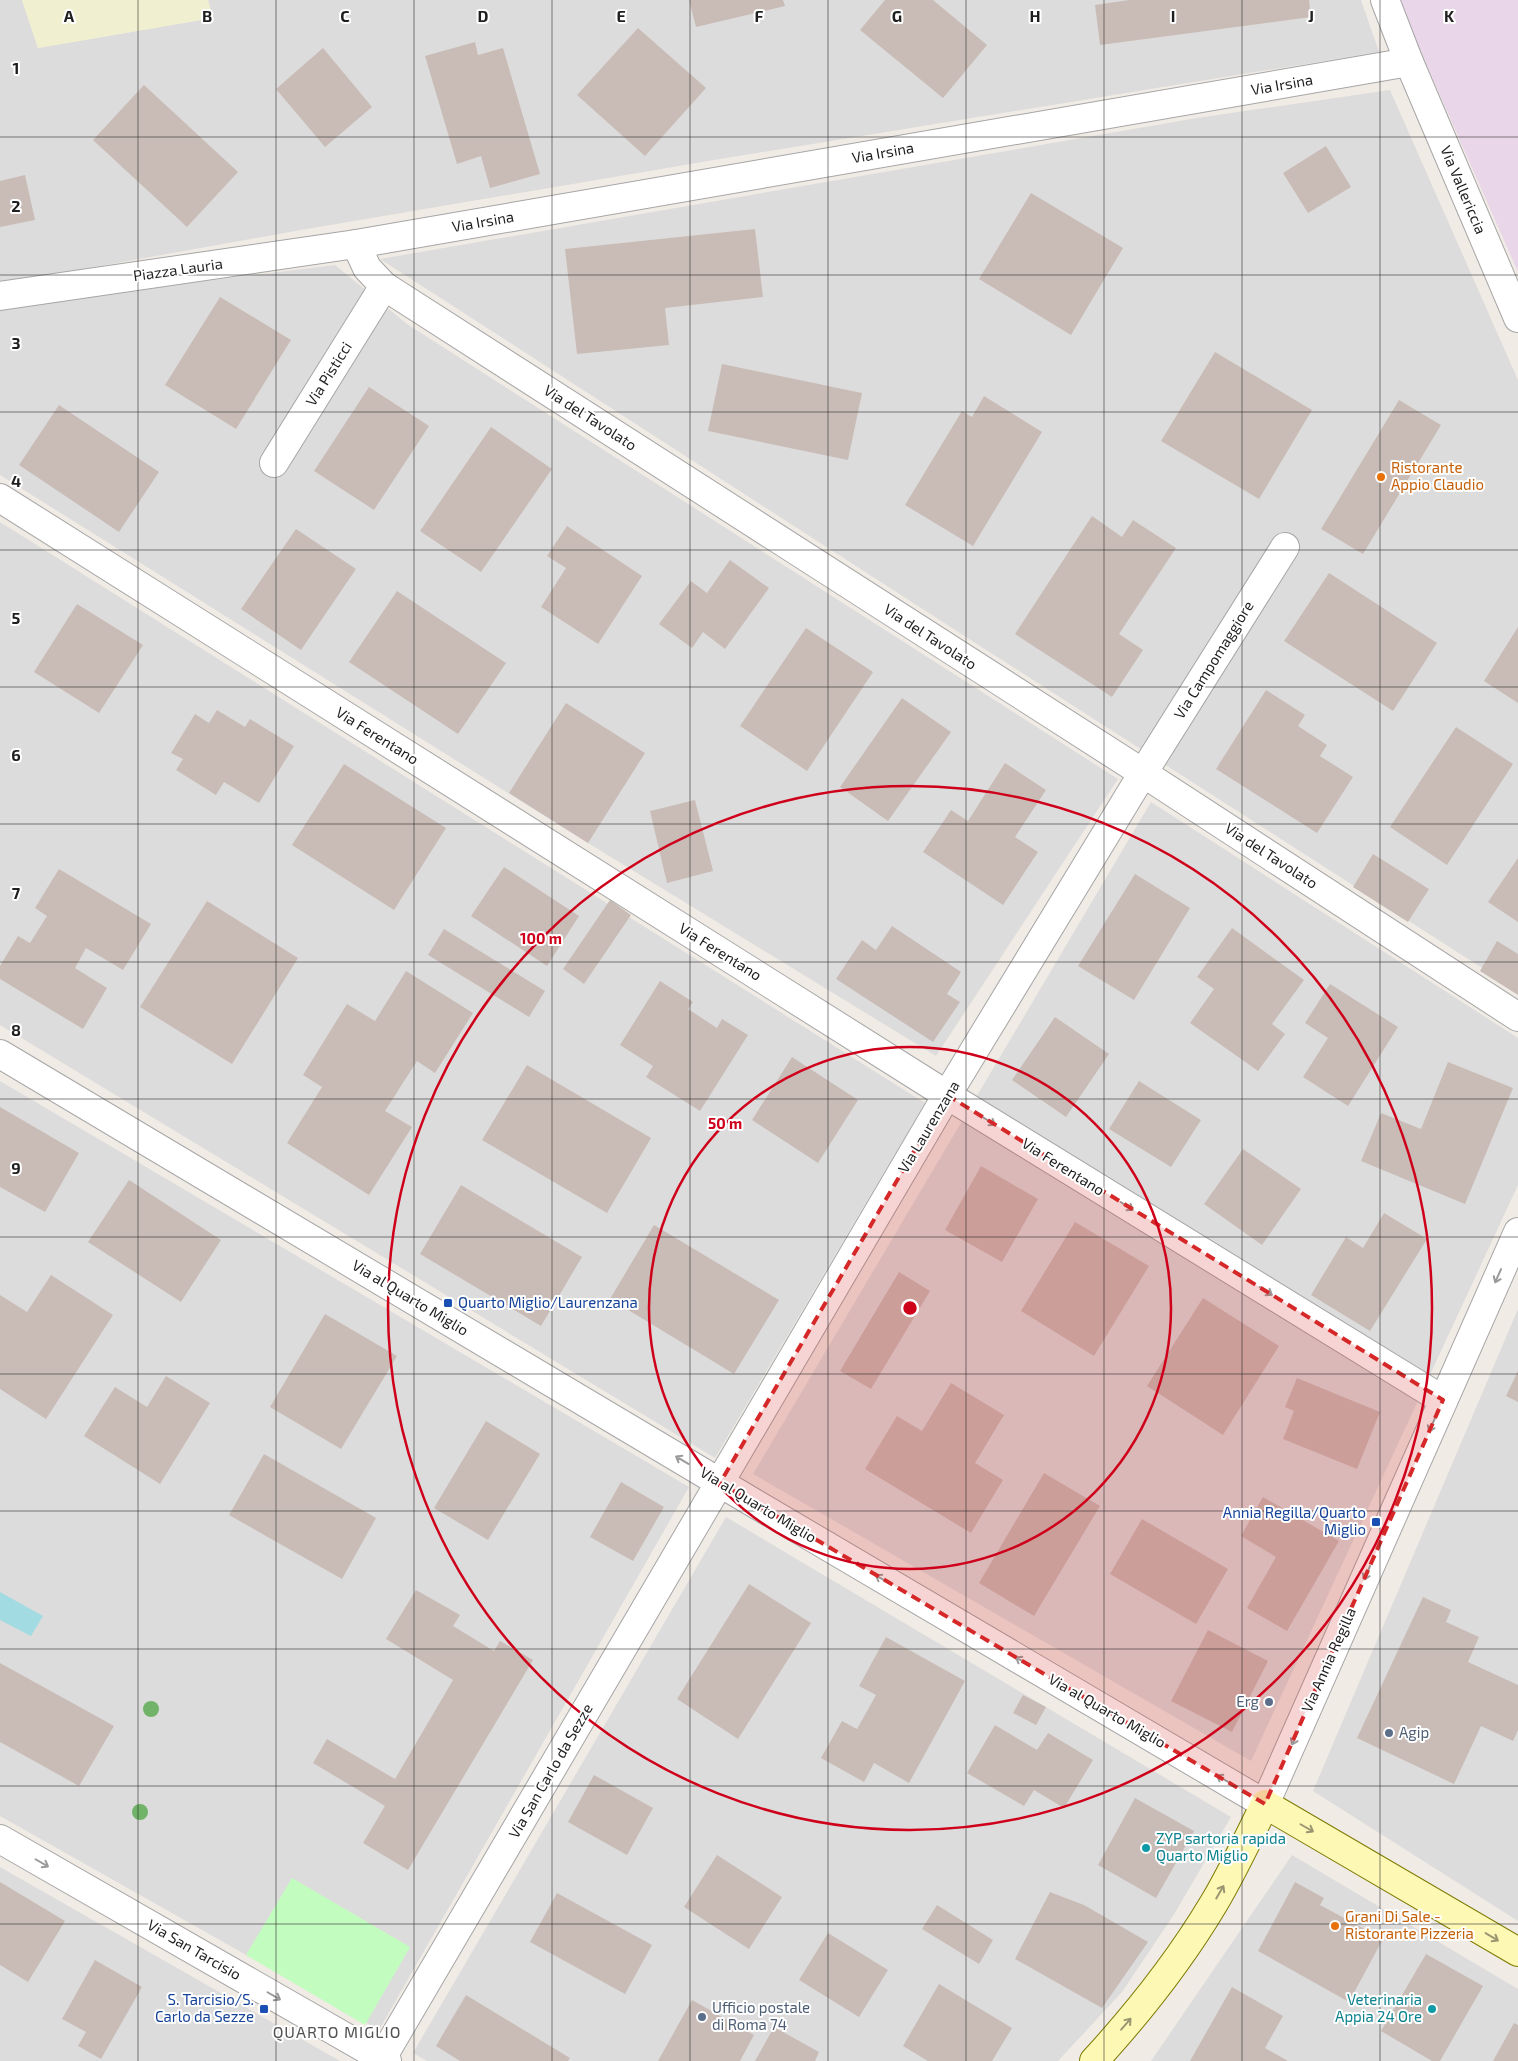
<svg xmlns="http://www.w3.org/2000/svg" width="1518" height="2061" viewBox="0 0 1518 2061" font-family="'Exo 2',sans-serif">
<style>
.residential{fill:#dddcdc}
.industrial{fill:#ead6e9}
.farmland{fill:#f0efcf}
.park{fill:#c2fdbf}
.water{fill:#a2dbe1}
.building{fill:#c9bcb7}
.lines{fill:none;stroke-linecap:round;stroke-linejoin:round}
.street-casing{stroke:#a6a6a6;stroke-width:30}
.secondary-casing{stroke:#7c7a00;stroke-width:30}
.street{stroke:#fff;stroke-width:28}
.secondary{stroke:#fef8b5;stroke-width:28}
.tree{fill:#71b369}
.oneway{stroke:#9a9a9a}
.oneway2{stroke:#9a9672}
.marked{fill:#d62828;fill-opacity:0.2;stroke:#d62828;stroke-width:4;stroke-dasharray:10 6;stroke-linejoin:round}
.grid{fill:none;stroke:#1f1f1f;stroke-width:1;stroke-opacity:0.55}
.ring{fill:none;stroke:#ce001a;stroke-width:2.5}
.food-dot{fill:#e8710a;stroke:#fff;stroke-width:2}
.transit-dot{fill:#1a4fb4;stroke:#fff;stroke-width:2}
.service-dot{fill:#5c6f8a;stroke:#fff;stroke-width:2}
.culture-dot{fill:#0f9aa8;stroke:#fff;stroke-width:2}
.labels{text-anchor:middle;stroke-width:4;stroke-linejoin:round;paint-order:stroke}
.street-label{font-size:15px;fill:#1f1f1f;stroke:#fff}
.food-label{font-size:15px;fill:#c56008;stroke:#fff;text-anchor:start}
.transit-label{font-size:15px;fill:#164399;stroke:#fff;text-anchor:end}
.service-label{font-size:15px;fill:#4e5e75;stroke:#fff;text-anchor:start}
.culture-label{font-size:15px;fill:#0d838f;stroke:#fff;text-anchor:start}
.neighbourhood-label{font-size:16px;letter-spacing:1px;fill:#525252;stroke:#fff}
.grid-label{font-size:16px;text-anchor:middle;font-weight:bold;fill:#1f1f1f;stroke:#fff;stroke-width:4;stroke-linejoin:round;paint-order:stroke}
.centre{fill:#ce001a;stroke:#fff;stroke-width:2.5}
.ring-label{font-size:15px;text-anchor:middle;font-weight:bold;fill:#ce001a;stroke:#fff;stroke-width:4;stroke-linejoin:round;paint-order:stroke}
</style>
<rect width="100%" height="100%" fill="#f0ebe5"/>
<g class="residential">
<path d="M0,0H22L38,48L212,18L208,0H1361L1379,52L720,159L301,230L0,284Z"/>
<path d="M1390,90L1518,380V991L980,646L380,259L1197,118Z"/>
<path d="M335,265L407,324L1118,779L936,1056L588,843L0,475V306Z"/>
<path d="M0,522L925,1103L715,1458L0,1025Z"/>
<path d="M1151,802L1518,1038V1185L1251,1761L753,1474Z"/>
<path d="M0,1081L689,1487L379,2030L0,1816Z"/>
<path d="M1518,1309V1921L1313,1791Z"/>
<path d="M726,1517L1231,1817L1173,1916L1122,1992L1058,2061H427L413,2053Z"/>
<path d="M1292,1855L1518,1989V2061H1151Z"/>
<path d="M0,1867L340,2061H0Z"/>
</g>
<path class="industrial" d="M1398,0H1518V272Z"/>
<path class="farmland" d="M22,0H208L213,18L38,48Z"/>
<path class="park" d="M292,1878L410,1947L365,2025L246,1955Z"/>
<path class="water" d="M0,1592L43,1616L31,1636L0,1620Z"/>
<g class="building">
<path d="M689,0H783L785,6L696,27Z"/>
<path d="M885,0H933L987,45L943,98L860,30Z"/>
<path d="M1129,0H1309L1311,17L1100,45L1095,5Z"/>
<path d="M638,28L706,88L645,156L577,95Z"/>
<path d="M475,42L478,55L503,48L540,174L490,188L481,156L457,164L425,56Z"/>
<path d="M323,48L372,107L325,147L276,89Z"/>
<path d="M144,85L238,172L187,227L93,140Z"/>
<path d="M1326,146L1351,187L1308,213L1283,173Z"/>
<path d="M25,175L35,220L0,227V181Z"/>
<path d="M1031,193L1123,248L1071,335L979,279Z"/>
<path d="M755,229L763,297L665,308L669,345L577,354L565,249Z"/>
<path d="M220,297L291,340L236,429L165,385Z"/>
<path d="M1215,352L1312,410L1259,499L1161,441Z"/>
<path d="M722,364L862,393L848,460L708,431Z"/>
<path d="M369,387L429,426L374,510L314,471Z"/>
<path d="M984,396L1042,432L973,546L905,505L962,411L972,417Z"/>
<path d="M1399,400L1441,425L1363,554L1321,529Z"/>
<path d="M59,405L159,472L119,532L19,465Z"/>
<path d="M491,427L552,469L481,572L420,531Z"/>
<path d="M1092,516L1122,537L1133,520L1176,548L1119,634L1143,650L1112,697L1015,634Z"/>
<path d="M567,526L642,576L598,644L541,607L566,568L547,556Z"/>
<path d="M296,529L356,569L301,650L241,609Z"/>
<path d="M730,560L769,588L725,649L703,632L692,648L659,624L691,581L707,593Z"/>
<path d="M1329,573L1437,643L1393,711L1284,641Z"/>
<path d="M397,591L506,663L458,734L349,662Z"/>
<path d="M77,604L143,645L99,713L34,672Z"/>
<path d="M1518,627V703L1484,681Z"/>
<path d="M806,628L873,672L807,771L740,726Z"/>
<path d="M1266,690L1305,715L1298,726L1327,745L1320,756L1353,777L1317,833L1216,769Z"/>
<path d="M902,698L951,732L888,821L840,787Z"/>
<path d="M566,703L645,753L588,843L509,793Z"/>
<path d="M217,710L245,727L250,719L294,746L259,803L224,782L216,795L176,770L183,759L171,753L195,714L209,723Z"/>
<path d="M1456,727L1513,764L1447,865L1390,827Z"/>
<path d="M1005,763L1046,790L1015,837L1038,852L1003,905L923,852L951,810L968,821Z"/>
<path d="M344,764L446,828L394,910L292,845Z"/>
<path d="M695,800L713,871L667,883L650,811Z"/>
<path d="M1373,854L1429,889L1408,922L1353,887Z"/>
<path d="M1518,858V922L1488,902Z"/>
<path d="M504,867L579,916L547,966L471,916Z"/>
<path d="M59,869L151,924L123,970L86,948L75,968L107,988L83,1029L0,979V966L18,936L30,943L47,916L35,908Z"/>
<path d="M1135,874L1190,908L1134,1000L1078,966Z"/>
<path d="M610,900L631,915L584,984L563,969Z"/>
<path d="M207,901L298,958L232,1064L140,1007Z"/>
<path d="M892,926L961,972L947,994L960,1002L933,1042L836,979L862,940L876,950Z"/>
<path d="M1232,928L1304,980L1272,1024L1285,1034L1258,1071L1190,1023L1214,989L1197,977Z"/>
<path d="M444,929L545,991L529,1017L428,955Z"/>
<path d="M1497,941L1518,954V995L1480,971Z"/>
<path d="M406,971L473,1013L435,1073L417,1061L385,1111L412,1127L369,1195L287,1143L322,1087L303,1075L347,1004L375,1021Z"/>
<path d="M660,981L693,1002L688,1009L717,1028L722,1019L748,1035L700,1111L646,1077L653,1066L620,1045Z"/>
<path d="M1330,984L1398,1027L1348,1106L1303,1077L1328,1038L1305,1023Z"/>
<path d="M1055,1017L1109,1054L1066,1117L1012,1080Z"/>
<path d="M792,1057L858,1100L818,1163L752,1120Z"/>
<path d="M1448,1062L1513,1088L1465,1204L1361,1161L1381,1113L1421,1129Z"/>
<path d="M527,1065L651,1138L607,1213L482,1140Z"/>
<path d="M1139,1081L1201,1120L1171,1167L1109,1129Z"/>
<path d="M0,1107L79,1153L45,1212L0,1187Z"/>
<path d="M1243,1149L1301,1189L1262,1245L1204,1204Z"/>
<path d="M981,1166L1038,1199L1002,1262L945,1230Z"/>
<path d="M129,1180L221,1240L181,1302L88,1242Z"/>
<path d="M461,1185L582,1257L541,1326L420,1254Z"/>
<path d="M1384,1213L1427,1239L1370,1331L1311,1295L1346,1237L1363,1248Z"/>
<path d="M1075,1222L1149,1266L1094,1356L1021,1311Z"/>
<path d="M654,1225L779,1300L734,1374L610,1299Z"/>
<path d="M899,1272L930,1291L871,1389L840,1371Z"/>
<path d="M51,1275L113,1315L46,1419L0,1389V1295L27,1312Z"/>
<path d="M1203,1298L1279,1346L1223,1435L1147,1386Z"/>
<path d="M325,1314L397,1356L341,1449L270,1407Z"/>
<path d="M1518,1371V1402L1506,1396Z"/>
<path d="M166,1376L210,1403L160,1484L84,1436L115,1387L147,1407Z"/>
<path d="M1297,1378L1380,1412L1357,1469L1283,1439L1294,1411L1285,1407Z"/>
<path d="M951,1383L1004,1415L975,1463L1003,1480L971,1533L865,1469L897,1416L922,1431Z"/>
<path d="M486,1421L540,1454L488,1540L434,1508Z"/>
<path d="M264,1454L376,1518L342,1579L229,1515Z"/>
<path d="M1044,1473L1100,1506L1034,1616L979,1583Z"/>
<path d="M621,1482L664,1507L633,1561L590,1537Z"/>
<path d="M1263,1497L1339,1541L1287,1631L1247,1608L1276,1557L1241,1536Z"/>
<path d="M1142,1519L1228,1569L1196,1624L1110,1574Z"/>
<path d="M749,1584L811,1623L738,1739L677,1699Z"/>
<path d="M416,1590L460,1615L453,1626L494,1651L500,1641L533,1660L408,1870L363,1843L385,1806L313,1763L327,1739L395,1779L453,1680L386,1639Z"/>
<path d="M1423,1597L1451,1610L1446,1622L1479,1637L1468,1662L1518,1685V1730L1513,1741L1481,1726L1454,1784L1357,1738Z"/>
<path d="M1208,1630L1268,1661L1232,1732L1171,1701Z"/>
<path d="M886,1637L965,1681L909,1783L874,1763L864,1782L821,1758L842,1721L857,1729L876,1695L859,1686Z"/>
<path d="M0,1663L114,1726L79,1786L0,1742Z"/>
<path d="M1023,1695L1046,1707L1036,1725L1013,1713Z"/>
<path d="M995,1725L1037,1750L1048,1733L1093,1760L1064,1808L1034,1790L1024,1806L967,1773Z"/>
<path d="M594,1775L653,1808L627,1855L568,1822Z"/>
<path d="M1135,1798L1194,1831L1156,1898L1098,1865Z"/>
<path d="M717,1855L782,1897L749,1949L684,1907Z"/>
<path d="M0,1882L65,1921L28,1982L0,1965Z"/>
<path d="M1295,1882L1324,1898L1320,1905L1383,1939L1349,2002L1258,1951Z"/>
<path d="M1050,1892L1084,1905L1148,1942L1102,2008L1015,1959Z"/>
<path d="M557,1893L652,1945L625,1994L530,1942Z"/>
<path d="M937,1905L993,1940L979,1964L922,1929Z"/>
<path d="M828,1933L888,1970L859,2017L799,1980Z"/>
<path d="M1426,1954L1483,1986L1440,2061H1432L1381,2031Z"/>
<path d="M95,1960L142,1987L101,2059L78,2046L86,2032L62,2019Z"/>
<path d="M939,1984L1012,2028L992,2061H928L903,2046Z"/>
<path d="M1232,1987L1283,2016L1265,2048L1288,2061H1190Z"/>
<path d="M466,1995L570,2058L568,2061H460L436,2046Z"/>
<path d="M692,2000L754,2035L740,2061H658Z"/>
<path d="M1514,2023L1518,2025V2061H1493Z"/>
<path d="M774,2027L819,2052L815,2061H755Z"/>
</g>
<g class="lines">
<defs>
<g id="street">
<path d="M1385,0L1409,62L1518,318"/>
<path d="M356,244L367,268L384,286L1143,773L1518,1017"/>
<path d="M0,296L356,244L1409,62"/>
<path d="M274,463L384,286"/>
<path d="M0,498L947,1095L1443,1400"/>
<path d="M0,1054L754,1503L1265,1804L1518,1232"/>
<path d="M0,1839L387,2061"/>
<path d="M382,2058L947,1095L1143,773L1285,547"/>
</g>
<path id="secondary" d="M1094,2061C1139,2012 1180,1960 1214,1903C1233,1871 1249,1837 1265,1804L1518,1952"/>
</defs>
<use href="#street" class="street-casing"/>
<use href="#secondary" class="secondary-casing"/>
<use href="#street" class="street"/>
<use href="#secondary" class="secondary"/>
</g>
<g class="tree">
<circle cx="151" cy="1709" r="8"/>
<circle cx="140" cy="1812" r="8"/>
</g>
<defs><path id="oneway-shaft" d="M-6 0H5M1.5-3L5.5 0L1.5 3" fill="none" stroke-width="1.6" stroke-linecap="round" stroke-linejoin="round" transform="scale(1.25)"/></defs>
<g class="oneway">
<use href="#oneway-shaft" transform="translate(989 1121) rotate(32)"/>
<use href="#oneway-shaft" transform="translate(1127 1206) rotate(32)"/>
<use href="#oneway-shaft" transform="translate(1498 1276) rotate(114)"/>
<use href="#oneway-shaft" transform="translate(1266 1291) rotate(32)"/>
<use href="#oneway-shaft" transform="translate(1432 1425) rotate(114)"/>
<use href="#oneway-shaft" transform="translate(682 1460) rotate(-149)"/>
<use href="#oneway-shaft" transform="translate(1367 1573) rotate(114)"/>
<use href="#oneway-shaft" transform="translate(882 1579) rotate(-150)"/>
<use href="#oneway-shaft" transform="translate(1022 1661) rotate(-150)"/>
<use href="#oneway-shaft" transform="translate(1295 1738) rotate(114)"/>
<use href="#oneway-shaft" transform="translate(1223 1779) rotate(-150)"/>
<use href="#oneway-shaft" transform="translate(42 1863) rotate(30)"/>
<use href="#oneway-shaft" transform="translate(274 1996) rotate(30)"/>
</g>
<g class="oneway2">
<use href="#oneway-shaft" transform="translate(1307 1828) rotate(30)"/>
<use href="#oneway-shaft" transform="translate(1220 1892) rotate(-60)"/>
<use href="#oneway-shaft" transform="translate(1492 1937) rotate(31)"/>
<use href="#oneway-shaft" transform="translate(1126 2024) rotate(-49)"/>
</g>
<path class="marked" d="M947,1095L1443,1400L1265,1804L720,1483Z"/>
<path class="grid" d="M138,0V2061M276,0V2061M414,0V2061M552,0V2061M690,0V2061M828,0V2061M966,0V2061M1104,0V2061M1242,0V2061M1380,0V2061M0,137H1518M0,275H1518M0,412H1518M0,550H1518M0,687H1518M0,824H1518M0,962H1518M0,1099H1518M0,1237H1518M0,1374H1518M0,1511H1518M0,1649H1518M0,1786H1518M0,1924H1518"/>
<g class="ring">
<circle cx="910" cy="1308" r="261"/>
<circle cx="910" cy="1308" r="522"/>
</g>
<g class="food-dot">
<circle cx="1381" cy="477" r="5"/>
<circle cx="1335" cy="1926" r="5"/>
</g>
<g class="transit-dot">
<rect x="443" y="1298" width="10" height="10" rx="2.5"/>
<rect x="1371" y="1517" width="10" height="10" rx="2.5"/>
<rect x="259" y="2004" width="10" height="10" rx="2.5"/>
</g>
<g class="service-dot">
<circle cx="1269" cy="1702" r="5"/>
<circle cx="1389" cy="1733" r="5"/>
<circle cx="702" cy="2017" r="5"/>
</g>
<g class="culture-dot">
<circle cx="1146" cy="1848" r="5"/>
<circle cx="1432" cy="2009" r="5"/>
</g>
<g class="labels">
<g class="street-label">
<text transform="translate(1282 85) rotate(-10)" y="5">Via Irsina</text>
<text transform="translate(883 153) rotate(-10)" y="5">Via Irsina</text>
<text transform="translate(1463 190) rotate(67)" y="5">Via Vallericcia</text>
<text transform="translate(483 222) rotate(-10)" y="5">Via Irsina</text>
<text transform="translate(178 270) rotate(-8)" y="5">Piazza Lauria</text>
<text transform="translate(329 374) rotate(-58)" y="5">Via Pisticci</text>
<text transform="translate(590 418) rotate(33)" y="5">Via del Tavolato</text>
<text transform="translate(930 637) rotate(33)" y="5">Via del Tavolato</text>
<text transform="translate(1214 660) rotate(-58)" y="5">Via Campomaggiore</text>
<text transform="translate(377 736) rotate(32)" y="5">Via Ferentano</text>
<text transform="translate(1271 856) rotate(33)" y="5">Via del Tavolato</text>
<text transform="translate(720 952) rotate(32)" y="5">Via Ferentano</text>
<text transform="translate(929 1127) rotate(-59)" y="5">Via Laurenzana</text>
<text transform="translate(1063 1167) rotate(32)" y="5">Via Ferentano</text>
<text transform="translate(410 1298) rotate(31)" y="5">Via al Quarto Miglio</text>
<text transform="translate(758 1505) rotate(31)" y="5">Via al Quarto Miglio</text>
<text transform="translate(1329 1660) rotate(-66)" y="5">Via Annia Regilla</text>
<text transform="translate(1107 1711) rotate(30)" y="5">Via al Quarto Miglio</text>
<text transform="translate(551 1771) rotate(-60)" y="5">Via San Carlo da Sezze</text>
<text transform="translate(194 1950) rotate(30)" y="5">Via San Tarcisio</text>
</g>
<g class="food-label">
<text x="1391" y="473">Ristorante<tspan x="1391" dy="17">Appio Claudio</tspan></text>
<text x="1345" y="1922">Grani Di Sale -<tspan x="1345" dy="17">Ristorante Pizzeria</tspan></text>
</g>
<g class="transit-label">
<text x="458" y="1308" text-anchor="start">Quarto Miglio/Laurenzana</text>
<text x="1366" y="1518">Annia Regilla/Quarto<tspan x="1366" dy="17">Miglio</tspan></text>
<text x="254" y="2005">S. Tarcisio/S.<tspan x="254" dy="17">Carlo da Sezze</tspan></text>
</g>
<g class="service-label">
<text x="1259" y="1707" text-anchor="end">Erg</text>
<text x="1399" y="1738">Agip</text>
<text x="712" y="2013">Ufficio postale<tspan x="712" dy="17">di Roma 74</tspan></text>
</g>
<g class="culture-label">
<text x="1156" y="1844">ZYP sartoria rapida<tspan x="1156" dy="17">Quarto Miglio</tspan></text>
<text x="1422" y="2005" text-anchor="end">Veterinaria<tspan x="1422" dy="17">Appia 24 Ore</tspan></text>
</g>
<g class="neighbourhood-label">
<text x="337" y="2038">QUARTO MIGLIO</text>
</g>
</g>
<g class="grid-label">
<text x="69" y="22">A</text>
<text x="207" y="22">B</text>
<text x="345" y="22">C</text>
<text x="483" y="22">D</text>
<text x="621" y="22">E</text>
<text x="759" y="22">F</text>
<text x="897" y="22">G</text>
<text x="1035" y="22">H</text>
<text x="1173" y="22">I</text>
<text x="1311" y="22">J</text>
<text x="1449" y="22">K</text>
<text x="16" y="74">1</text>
<text x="16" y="212">2</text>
<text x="16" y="349">3</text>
<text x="16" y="487">4</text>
<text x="16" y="624">5</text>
<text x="16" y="761">6</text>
<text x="16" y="899">7</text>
<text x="16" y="1036">8</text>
<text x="16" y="1174">9</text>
</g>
<circle cx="910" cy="1308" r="8" class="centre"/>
<g class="ring-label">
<text x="541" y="944">100 m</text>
<text x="725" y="1129">50 m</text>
</g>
</svg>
